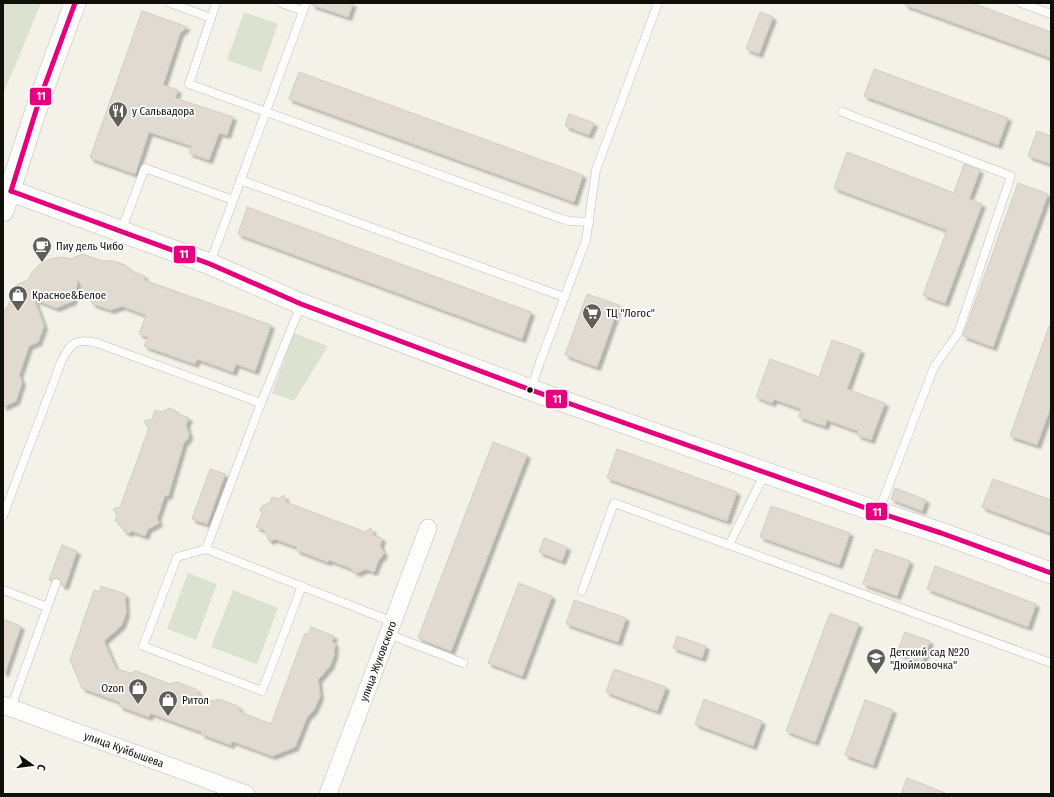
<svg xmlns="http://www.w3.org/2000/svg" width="1054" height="797" viewBox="0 0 1054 797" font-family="'Fira Sans Condensed',sans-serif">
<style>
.green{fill:#dce2d0}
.building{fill:#e0dad0;stroke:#d1cdc7;filter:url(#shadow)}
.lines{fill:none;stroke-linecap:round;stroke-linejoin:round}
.service-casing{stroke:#bfbdb6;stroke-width:9}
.minor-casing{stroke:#bfbdb6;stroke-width:18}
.tertiary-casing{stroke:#bfbdb6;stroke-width:22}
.service{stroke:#fdfdfc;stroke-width:8}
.minor{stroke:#fdfdfc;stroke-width:17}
.tertiary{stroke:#fdfdfc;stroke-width:21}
.bus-1-casing{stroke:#fff;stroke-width:8}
.bus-1{stroke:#e5007d;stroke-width:5}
.bus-dot{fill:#100f0a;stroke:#fff;stroke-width:1.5}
.labels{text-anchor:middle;stroke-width:3.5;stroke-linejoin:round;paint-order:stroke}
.poi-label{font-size:11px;fill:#100f0a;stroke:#fff;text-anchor:start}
.street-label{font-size:11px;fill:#100f0a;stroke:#fff}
.line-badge{stroke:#fff;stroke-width:1.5}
.badge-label{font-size:11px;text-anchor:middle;font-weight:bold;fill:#fff}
</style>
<defs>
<filter id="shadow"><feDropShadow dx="3.5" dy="3.5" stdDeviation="1" flood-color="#0004"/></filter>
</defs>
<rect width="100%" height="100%" fill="#f4f1e9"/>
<g class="green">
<path d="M3,3H41L3,95Z"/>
<path d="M244,12L278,24L261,72L227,60Z"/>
<path d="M294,333L328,346L294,401L272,393Z"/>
<path d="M188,573L217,584L196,640L167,629Z"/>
<path d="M233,590L278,608L257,664L211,647Z"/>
</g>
<g class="building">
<path d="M312,3H353L348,17L312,5Z"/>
<path d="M905,3H972L1051,32V58L905,5Z"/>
<path d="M142,11L187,27L180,33L163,85L178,90L175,98L233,117L227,135L219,133L209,160L189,153L192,146L149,132L135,174L90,158Z"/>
<path d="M760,12L773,17L759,54L746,49Z"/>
<path d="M874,69L1008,118L998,145L864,96Z"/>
<path d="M299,72L583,175L574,202L289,99Z"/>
<path d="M569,114L594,123L589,135L565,126Z"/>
<path d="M1037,131L1051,136V164L1028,156Z"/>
<path d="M847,152L954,193L964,164L980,170L969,199L982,204L945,303L923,295L947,230L834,188Z"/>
<path d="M1018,183L1048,194L993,347L963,336Z"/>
<path d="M247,207L531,312L522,339L238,234Z"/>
<path d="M82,254L103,261H113L125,265L132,271L145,276L144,280L271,325L255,371L236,364L233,372L197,359L195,364L144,346L148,337L139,334L146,315L122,306L111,310L93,304L78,280L73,301L56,308L34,299L44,326L38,342L29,346L19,375L22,382L16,401L3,407V311L8,306L16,285L28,280L32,272L40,264L50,259L62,257L71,259Z"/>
<path d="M587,294L619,305L597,367L565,355Z"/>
<path d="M1049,326H1051V406L1037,445L1010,436Z"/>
<path d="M832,340L861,350L847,389L885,403L871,440L857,435L858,431L827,420L825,426L799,417L801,409L774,399L772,403L756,397L770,359L819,377Z"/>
<path d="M169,408L175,410L176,413L189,418L186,425L189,435L187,440L184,442L168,496L165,495L157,518L159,523L148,529L145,536L132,531L129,533L124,531L119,522L115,521L117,515L113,509L120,507L149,428L144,421L152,419L155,410L162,412Z"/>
<path d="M493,442L527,455L451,651L418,638Z"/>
<path d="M617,449L737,492L727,521L607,478Z"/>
<path d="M210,469L225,474L207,524L192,519Z"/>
<path d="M993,479L1051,500V533L982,507Z"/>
<path d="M895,488L926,500L922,511L891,499Z"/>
<path d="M284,495L286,502L365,532L371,528L373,535L382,538L380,546L384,553L381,558L379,559L374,572L366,569L357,573L352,570L350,568L329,560L328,562L296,550L297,547L275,539L269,541L264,530L256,527L262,514L260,511L262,506L270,502L272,497L278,499Z"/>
<path d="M771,506L850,533L839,565L760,537Z"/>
<path d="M544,538L567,547L562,561L539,552Z"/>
<path d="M62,545L77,551L65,586L61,585V582L58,578H55L51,581L49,580Z"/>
<path d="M875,549L910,561L897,596L863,584Z"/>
<path d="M935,566L1036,604L1028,627L927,589Z"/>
<path d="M519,583L552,596L522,676L488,663Z"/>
<path d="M101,586L125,594L126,613L122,625L104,641L116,669L131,673L136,671L170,684L177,682L196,689L199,695L213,701L219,699L230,703L238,706L241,712L271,724L305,633L308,635L311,627L334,636L332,642L335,643L334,655L330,666L318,680L320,696L314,710L307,717L295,747L272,756L232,741L231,745L201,734L202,732L150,713L149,717L119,706L120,702L82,688L70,660L94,590L99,592Z"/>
<path d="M574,600L626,618L618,642L566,624Z"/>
<path d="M830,613L859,624L815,742L786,731Z"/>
<path d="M3,619L21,626L5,673L3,672Z"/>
<path d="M905,632L930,641L922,662L897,653Z"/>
<path d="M677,636L706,646L702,658L673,648Z"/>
<path d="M614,669L666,687L657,711L606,692Z"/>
<path d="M704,699L762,721L753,746L695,724Z"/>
<path d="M865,700L893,710L873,765L845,755Z"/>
<path d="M907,778L945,793V794H901Z"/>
</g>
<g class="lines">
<defs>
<g id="service">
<path d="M170,3L211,18L189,84L562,219L570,221L589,222"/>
<path d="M281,3L303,11"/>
<path d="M1021,3L1051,14"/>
<path d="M211,18L216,3"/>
<path d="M842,112L1011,176L958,333L934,367L883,500L880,513"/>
<path d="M240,180L564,297"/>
<path d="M121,231L145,168L233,200"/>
<path d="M210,263L306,3"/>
<path d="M301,305L261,403L206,549L393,622"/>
<path d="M531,390L540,362L586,240L596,170L658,3"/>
<path d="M767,475L760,483L729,545L1051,663"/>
<path d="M3,516L62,360C71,342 77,338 97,343L261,403"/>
<path d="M206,549L177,557L143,646L262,691L302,586"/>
<path d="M3,590L47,607"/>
<path d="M582,591L614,503L729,545"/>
<path d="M388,634L463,663"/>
<path d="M11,708L56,583"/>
</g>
<g id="minor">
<path id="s1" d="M3,705L246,794"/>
<path id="s2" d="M328,794L428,528"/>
</g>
<g id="tertiary">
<path d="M11,191L210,264L301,304L531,390L880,513L941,533L1051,573"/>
<path d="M3,211L39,101L75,3"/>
</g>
</defs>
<use href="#service" class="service-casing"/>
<use href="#minor" class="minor-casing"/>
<use href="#tertiary" class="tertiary-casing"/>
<use href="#service" class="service"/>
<use href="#minor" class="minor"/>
<use href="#tertiary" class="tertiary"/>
<defs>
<g id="bus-1">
<path d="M11,191L210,264L301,304L531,390L880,513L941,533L1051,573"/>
<path d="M11,191L39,101L75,3"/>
</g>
</defs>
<use href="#bus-1" class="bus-1-casing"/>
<use href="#bus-1" class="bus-1"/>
</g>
<defs>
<symbol id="restaurant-pin" viewBox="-11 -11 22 30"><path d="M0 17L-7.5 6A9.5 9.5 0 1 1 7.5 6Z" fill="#605e58" stroke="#fff"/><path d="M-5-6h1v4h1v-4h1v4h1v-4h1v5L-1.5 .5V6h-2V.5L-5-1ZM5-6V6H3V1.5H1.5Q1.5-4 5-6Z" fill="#fff"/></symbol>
<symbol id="cafe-pin" viewBox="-11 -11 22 30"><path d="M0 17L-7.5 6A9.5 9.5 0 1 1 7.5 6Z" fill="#605e58" stroke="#fff"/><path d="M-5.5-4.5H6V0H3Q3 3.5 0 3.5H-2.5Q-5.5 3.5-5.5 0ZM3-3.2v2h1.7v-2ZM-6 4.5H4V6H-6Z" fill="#fff"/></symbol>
<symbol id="shop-pin" viewBox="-11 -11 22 30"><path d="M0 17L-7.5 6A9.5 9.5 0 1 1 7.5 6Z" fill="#605e58" stroke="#fff"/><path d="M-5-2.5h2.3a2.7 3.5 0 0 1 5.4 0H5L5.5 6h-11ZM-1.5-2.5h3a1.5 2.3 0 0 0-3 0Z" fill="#fff"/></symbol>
<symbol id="supermarket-pin" viewBox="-11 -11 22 30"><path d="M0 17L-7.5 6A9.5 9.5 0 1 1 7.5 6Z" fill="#605e58" stroke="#fff"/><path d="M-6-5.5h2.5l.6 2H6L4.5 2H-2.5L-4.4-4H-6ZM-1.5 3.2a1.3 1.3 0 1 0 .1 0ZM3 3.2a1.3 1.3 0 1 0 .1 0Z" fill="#fff"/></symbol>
<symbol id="school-pin" viewBox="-11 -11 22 30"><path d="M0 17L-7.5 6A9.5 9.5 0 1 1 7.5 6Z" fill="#605e58" stroke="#fff"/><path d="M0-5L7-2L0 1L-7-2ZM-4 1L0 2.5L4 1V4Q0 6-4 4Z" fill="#fff"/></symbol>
</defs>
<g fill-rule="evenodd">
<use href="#restaurant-pin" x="107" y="100" width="22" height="30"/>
<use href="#cafe-pin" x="31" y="235" width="22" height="30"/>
<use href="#shop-pin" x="7" y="284" width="22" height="30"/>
<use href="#supermarket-pin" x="581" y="302" width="22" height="30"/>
<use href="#school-pin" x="865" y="647" width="22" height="30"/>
<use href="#shop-pin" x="127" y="677" width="22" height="30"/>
<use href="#shop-pin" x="157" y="689" width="22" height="30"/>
</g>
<circle class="bus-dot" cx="530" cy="390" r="3.5"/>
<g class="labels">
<g class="poi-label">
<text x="132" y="115">у Сальвадора</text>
<text x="56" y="250">Пиу дель Чибо</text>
<text x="32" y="299">Красное&amp;Белое</text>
<text x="606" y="317">ТЦ "Логос"</text>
<text x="890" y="656">Детский сад №20<tspan x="890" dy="13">"Дюймовочка"</tspan></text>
<text x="124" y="692" text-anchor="end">Ozon</text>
<text x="182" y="704">Ритол</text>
</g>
<g class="street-label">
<text dy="4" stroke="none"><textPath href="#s2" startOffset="142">улица Жуковского</textPath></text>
<text dy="4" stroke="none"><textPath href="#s1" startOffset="129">улица Куйбышева</textPath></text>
</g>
</g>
<g class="line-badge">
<rect x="29" y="87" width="23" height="19" rx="4" fill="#e5007d"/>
<rect x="173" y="245" width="23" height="19" rx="4" fill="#e5007d"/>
<rect x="545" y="389" width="23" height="20" rx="4" fill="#e5007d"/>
<rect x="865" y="502" width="23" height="19" rx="4" fill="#e5007d"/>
</g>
<g class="badge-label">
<text x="41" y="100">11</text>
<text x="184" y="258">11</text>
<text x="557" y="403">11</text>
<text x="877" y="516">11</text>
</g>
<rect width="1054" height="797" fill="none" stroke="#100f0a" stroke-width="8"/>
<g transform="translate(32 765) rotate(104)" stroke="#ffffff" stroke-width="3" paint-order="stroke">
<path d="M0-3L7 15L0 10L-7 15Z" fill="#100f0a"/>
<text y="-6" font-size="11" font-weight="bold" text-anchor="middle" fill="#100f0a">С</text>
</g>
</svg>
